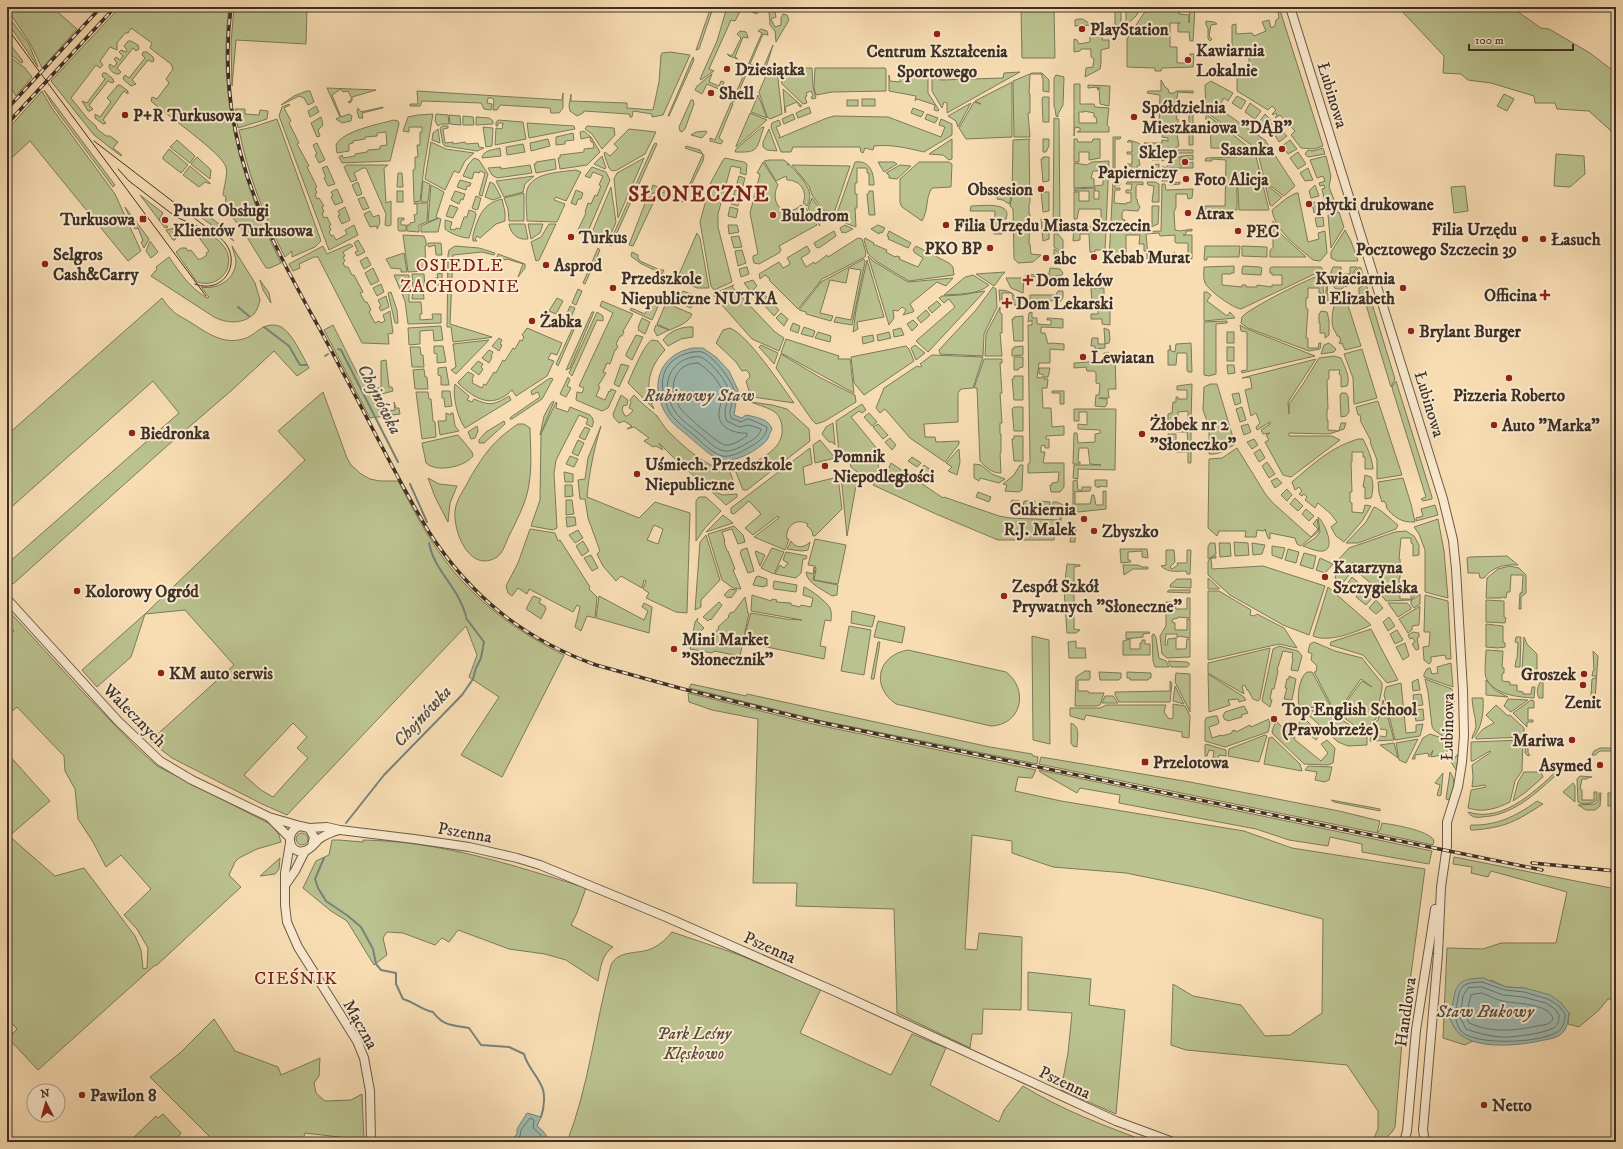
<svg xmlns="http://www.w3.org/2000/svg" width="1623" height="1149" viewBox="0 0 1623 1149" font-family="'IM FELL DW Pica',serif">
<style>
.green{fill:#bac28f;stroke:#7c795b;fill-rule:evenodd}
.water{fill:#9ebbb1;stroke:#77837a}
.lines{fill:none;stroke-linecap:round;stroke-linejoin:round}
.shore{stroke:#6e766c;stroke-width:1}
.stream{stroke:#77837a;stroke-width:2}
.tertiary-casing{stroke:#6c5b4a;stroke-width:10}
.tertiary{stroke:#fae9ce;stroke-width:8}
.tram{stroke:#3d3027;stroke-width:1}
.rail-casing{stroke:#3d3027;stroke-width:3.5}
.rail{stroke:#fae9ce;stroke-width:2;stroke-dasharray:6;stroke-linecap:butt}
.poi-dot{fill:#8f2418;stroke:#fae9ce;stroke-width:1.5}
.labels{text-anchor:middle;stroke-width:4;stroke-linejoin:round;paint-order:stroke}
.poi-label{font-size:17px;font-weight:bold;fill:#3d3027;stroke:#fae9ce;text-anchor:start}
.street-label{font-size:17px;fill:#3d3027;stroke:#fae9ce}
.park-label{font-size:17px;font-style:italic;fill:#564d3c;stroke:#fae9ce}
.neighbourhood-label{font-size:18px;letter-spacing:1px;fill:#7a1f14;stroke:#fae9ce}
.water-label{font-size:18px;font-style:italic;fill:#504c43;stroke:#fae9ce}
.district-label{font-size:21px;font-weight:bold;letter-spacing:1px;fill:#7a1f14;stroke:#fae9ce}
</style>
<rect width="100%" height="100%" fill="#f8ddb3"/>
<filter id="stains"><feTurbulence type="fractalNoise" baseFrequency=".005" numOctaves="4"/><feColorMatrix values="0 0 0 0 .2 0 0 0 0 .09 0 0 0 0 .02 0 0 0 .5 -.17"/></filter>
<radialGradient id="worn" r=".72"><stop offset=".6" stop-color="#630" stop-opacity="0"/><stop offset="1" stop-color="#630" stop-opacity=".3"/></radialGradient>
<g class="green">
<path d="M7,7H52L77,29L42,68L30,43L7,9Z"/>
<path d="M120,7H229C217,97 241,183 281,263L270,268H266L240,226L226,210L225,205L226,197L223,195C224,186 228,175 226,167C222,153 165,114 151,101L152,97L157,99L169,83L166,79L173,69L171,64L150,48L152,43L131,28L128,33H125L117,43V50L110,47L100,61L103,65L100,68L96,65L71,98L87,118L96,126L97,129L106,136H110L118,142L113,148L122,155L121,156L94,135L51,81Z"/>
<path d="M234,7H307L306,44L236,40L232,86L231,43Z"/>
<path d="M711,7H712V11L699,49L696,50Z"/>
<path d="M727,7H743L757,12V14L742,8L735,21L731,20L709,69L714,71L701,80L700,79L717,41Z"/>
<path d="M1021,7H1054L1055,58H1022Z"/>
<rect x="1115" y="7" width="6" height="18"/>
<path d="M1126,7H1141L1136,16L1126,25Z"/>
<path d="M1148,7H1175V9L1179,8V14L1189,15V23L1190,7H1195L1193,41H1190L1189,32H1178V23H1180H1170V47H1177V63H1190V54H1194L1193,67L1162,68L1161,71H1155V68L1127,67V39Z"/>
<path d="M1277,7H1279L1323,146L1314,149L1301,148L1291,135L1295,131L1280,115L1275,118L1277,115L1276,113L1273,115L1272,114L1276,110L1272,106L1268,110L1237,91V73H1249V49H1233V47L1232,46V25L1236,24V34L1252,33L1254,36L1266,31L1262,22L1269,20L1271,28L1275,26L1276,20L1279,18Z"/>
<path d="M1398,7H1511L1541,28L1549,29L1590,53L1616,73V137L1610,130L1589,111L1557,109L1555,103H1535L1534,96L1491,83L1468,80L1461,74L1443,73L1444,56Z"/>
<path d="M769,11L775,12L776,17L771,19L775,27L781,25V18L783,14L787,15L789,20L776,42L775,31L770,25Z"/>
<path d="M7,15L29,44L38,67L7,22Z"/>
<path d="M1078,19H1083L1091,25L1075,26V20Z"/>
<path d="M1206,21L1214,22L1217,24L1211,25L1209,36L1212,39L1210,41L1208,39V28L1206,25Z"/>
<path d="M761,29L767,31L768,35L763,34L750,64L755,66L754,69L749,68L734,102H732L762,33L758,31Z"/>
<path d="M740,31L746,32L748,37V38L743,37L735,57L738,59L729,56L727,54L732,56L741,38L737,34Z"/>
<path d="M1092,32H1103L1102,40H1109V48L1101,50V63L1100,69L1085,77L1086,68L1093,67L1094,59L1091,57V49H1081L1080,51L1074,52V39L1077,40L1079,44L1090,42V33Z"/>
<path d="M7,40L22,60L23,62L21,63L7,51Z"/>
<path d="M128,41H131L138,45L139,49L136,51L133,48L117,68L121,72L119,74C115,75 109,70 109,66L110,64L114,67L117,63L114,59L116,57L120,60L123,56L119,52L121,50L126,52L127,50L124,46Z"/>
<path d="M773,45L764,74L759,71L760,68L764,66Z"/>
<path d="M143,52H147L153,57L154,61L152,62L148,60L132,80L136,84L131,86L124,80L123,78L125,75L129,78L145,58L142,55Z"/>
<path d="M670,52L690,55L663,115L652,117V114L633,111L632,117H630L629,114L584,111L583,113L577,116L570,111L569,106L571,94V101L627,103V108L653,110L659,82L661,55L662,53Z"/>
<path d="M7,55L25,68L32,77L16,96L7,81Z"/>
<path d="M693,57L694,60L669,116H668Z"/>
<path d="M796,68H812L813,87L816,98L812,99L811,97L813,96L811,91L806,93L807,96L805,97L807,103L803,104L782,84L779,70Z"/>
<path d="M815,68H885L886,69V91L832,92L816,95L814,88Z"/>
<path d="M775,69L777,70L782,114L770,119L767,117L759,92L768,71Z"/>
<path d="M915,69L928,72V93L939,110L938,111L934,110L935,105L917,99L915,101L916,96L889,91V75L890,81L900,82V76H897L898,71L901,69Z"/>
<path d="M1020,72L947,113V103L944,102L942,108L932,91V75L939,74L940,80L1003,78L1004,73Z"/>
<path d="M103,73H106L113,79L114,82L112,83L108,81L89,105L93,109L90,111H88L82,101L87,103L105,79L102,76Z"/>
<path d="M1032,73H1042L1049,80V92L1043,91V79L1042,78V74H1030Z"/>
<path d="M712,74L709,82L719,86L721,81L724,82L721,90L707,84L702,94L695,90L697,86Z"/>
<path d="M1030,74L1029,94H1030V113H1028L1030,137H1014L1013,81Z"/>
<path d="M1056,75L1064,77L1063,105L1058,114V117L1056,116L1055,108L1054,107V78Z"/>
<path d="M1161,80L1165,87L1168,89L1169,93H1174L1176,91H1193V93L1178,92L1176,102H1169V108H1176V112H1178L1176,119H1178V125H1182V127H1189V114L1187,113V112L1189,111H1182V109L1193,110V145H1189V134H1177L1179,146L1175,148L1176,150H1193V153H1180L1162,161V154L1144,143H1162V140L1168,141V138L1162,137V130L1159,126L1160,95L1147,93L1148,91H1161Z"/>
<path d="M1211,81L1233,93L1228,101L1224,98L1218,108L1265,140L1295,186L1284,196L1265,182L1257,149L1206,112L1205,85Z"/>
<path d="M1012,82V137L966,139L959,128L974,102L981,104L975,101Z"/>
<path d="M1074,84H1080V104H1094L1095,107L1109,108L1107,125L1109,127V132H1077L1080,131V128L1075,127L1074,136ZM1084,111L1094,113V117H1096L1097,123H1079V112H1084Z"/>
<path d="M118,85H120L128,91V94L124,91L103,120L106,123L103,124L95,118V114L100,117L111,102L107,98Z"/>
<path d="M1088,85L1110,86L1109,106L1100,104L1099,87L1098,90L1097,87L1088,88Z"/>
<path d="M327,88L376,90L352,97V101L350,103L348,102L352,99L348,91L343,92L341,89L332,95L341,117L349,114L352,116L351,121L342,123L336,119L340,117Z"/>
<path d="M783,89L802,106L800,107L797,102L785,107L786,112L785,113Z"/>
<path d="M44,90L115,185L113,187L53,106Z"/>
<path d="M42,91L51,107L115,194L141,251L128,261L30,141L7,162V130Z"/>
<path d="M307,91H310L314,102L308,105L304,98L299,96L281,105L294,96Z"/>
<path d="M417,91L562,100L563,93V108L559,113H551L550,108L500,105L497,110H493L494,100L492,98H488L487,103L492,104L491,110L484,109L481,103L422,101L420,106H410V104H418Z"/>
<path d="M1504,94L1514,99L1507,111L1497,106Z"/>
<path d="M758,95L767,118L751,112Z"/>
<path d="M1237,96L1246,101L1241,109L1232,103Z"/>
<path d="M1043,97H1049V122H1043L1042,99Z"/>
<rect x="862" y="99" width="13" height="7"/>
<path d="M691,100H693L694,104L685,129L682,132L680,131L679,127Z"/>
<rect x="847" y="100" width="11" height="6"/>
<path d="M731,103L733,104L719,138L723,141L721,144L710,141V138L715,140Z"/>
<path d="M971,103L958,127L956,121L948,116Z"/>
<path d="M1250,103L1261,111L1255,119L1245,112Z"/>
<path d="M289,104L290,105L284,108L291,121L289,123L299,143L297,144L309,166L307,167L317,187L315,188L317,193L315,194L317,199L319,198L324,206L322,207L324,212L322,213L324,218L327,217L331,225L329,226L331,230L329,232L331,236L333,235L336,240L347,234L345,230L354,225L358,235L329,250L279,116L282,107Z"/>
<path d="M316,106L319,112L310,117L308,111Z"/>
<path d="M383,107V108L362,113L363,118H359L357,111L358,108L361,112Z"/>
<path d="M809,107L811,113L798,118L796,113Z"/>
<path d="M913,108L924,112L921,117L911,113Z"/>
<path d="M235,109H245V114L259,115L260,110L268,111L267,119L238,128Z"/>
<path d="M750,113L767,120L736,147V146Z"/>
<path d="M433,114L424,167L420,201L414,202L413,170L415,169V157H418L417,145H420V132H422V127H409V132L403,131L408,117L418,115Z"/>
<path d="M436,114L448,115L449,124H441L438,126L435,121Z"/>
<path d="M793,114L795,119L784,124L782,119Z"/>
<path d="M927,114L938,118L935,123L925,119Z"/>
<path d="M1206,114L1255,152L1269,210H1239L1237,171V210L1205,211V206H1225L1226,160L1212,159V161H1205L1206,158L1237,157L1236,148H1211L1210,122L1206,120Z"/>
<path d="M1265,114L1274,123L1267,126L1259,122Z"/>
<path d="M449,115L460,116L461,125L450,124Z"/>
<path d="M463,116L473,117L474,125H463Z"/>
<path d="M834,116L888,117L941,137L945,127L939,125L941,119L952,124V135L924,152C907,148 891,144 874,146L873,150L865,148L863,153L861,152L860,147H793L791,152H781L771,127L772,123L779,120L781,125L776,127L780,136L779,138L827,118Z"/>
<path d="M321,117L323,125L318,130L320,136L317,137L311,123Z"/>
<path d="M476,117L489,118L493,121V124L476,125Z"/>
<path d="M1054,118L1059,119L1060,231H1053Z"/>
<path d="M277,119L321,241L315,247L292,257V251L285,257C264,216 248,175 239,130L253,127Z"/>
<path d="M394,120L398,121L399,124L390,161L342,163L339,157L342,155L343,158L355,156V154L367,152L368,150L380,149V146L387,145L386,132L377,133V136L365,137V139L353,141V143L349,144V151L337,153L336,145C342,131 379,124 394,120Z"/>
<path d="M498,120L523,122L526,139L495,145L496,128L502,129L503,123H498V126H496V122Z"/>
<path d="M527,123L574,126L575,129L529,138Z"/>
<path d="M442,126H448V128L443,129L445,143L453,142V144L465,142L466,144L478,143L479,147L484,148L477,151L445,146L443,144L440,128Z"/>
<path d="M587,126L614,128L615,135L602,149L592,134L585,129Z"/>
<path d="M483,127L493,128L492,146L486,147Z"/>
<path d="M762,127H764C756,148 761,153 735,152L736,149Z"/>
<path d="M1278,127L1287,136L1279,142L1274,134Z"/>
<path d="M438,129L440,143L432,140L433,133Z"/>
<path d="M629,129L656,132L645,154L617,170L612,171L609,168L604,154L605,152L610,156L618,148L614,144Z"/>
<path d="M769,129L777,151L767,150L763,147V142Z"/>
<path d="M584,131L591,137L600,152L587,165L560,169L558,158H560V155L584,152V149L594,148L593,142H591L590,137L581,139L580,132Z"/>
<path d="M706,131L707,132L702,138L691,135L696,132Z"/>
<path d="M573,133L574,140L565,141V144L556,145V137Z"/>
<path d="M1113,137H1121L1120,139H1115V176H1120V179H1113Z"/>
<path d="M548,139L550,146L531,151L530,143Z"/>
<path d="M952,139V159L949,160L943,155L929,154Z"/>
<path d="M1030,139L1029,142L1030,203L1029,204V214H1030L1029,244H1030L1031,254L1041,255L1033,262L1018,263L1014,259L1013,209L1010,206L1012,196L1013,140Z"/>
<path d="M1043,139H1049V146L1046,152H1043Z"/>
<path d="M1074,139H1077L1078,142H1092L1093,139H1100V158L1089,160V152H1079V162H1074Z"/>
<path d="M177,140L195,156L190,163L170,147Z"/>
<path d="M1129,140L1138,143L1159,156V160H1152V156L1139,154V160L1140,165L1137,166V173H1151L1153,171V165L1159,164V177L1158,179H1127V176H1132V166H1127V164H1132V154H1127V152H1132V142H1127Z"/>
<path d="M1290,140L1297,149L1288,154L1282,146Z"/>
<path d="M431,142L446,149L474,153L465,161L459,173L454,171L445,190L425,179Z"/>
<path d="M317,143L325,160L319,163L315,155L317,154L313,145Z"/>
<path d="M656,143L657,144L611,246L610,242L654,144Z"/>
<path d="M523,144L525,152L507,155L506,147Z"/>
<path d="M686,146L700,150L704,156L703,161L685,197H684L703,154L685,148Z"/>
<path d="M500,148L501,156L482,158C483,150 493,150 500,148Z"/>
<path d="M1323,148L1325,154L1308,157L1305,154L1308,150L1313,151Z"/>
<path d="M169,149L188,165L181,173L163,159V157Z"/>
<path d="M1298,152L1306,164L1298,169L1290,158Z"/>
<path d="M1556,154L1584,156L1585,174L1570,187L1554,186Z"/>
<path d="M1193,155V160L1189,159L1188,158H1180V165H1188L1189,163L1193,162V168H1169V172H1175L1173,173V183L1180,182V184L1169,185L1168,181H1162L1163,166L1165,168L1172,162L1170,160L1172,159L1182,156Z"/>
<path d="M602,156L606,168L605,169L594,164Z"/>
<path d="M1326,156L1331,176L1329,187L1338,210L1327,212L1322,189L1325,188L1324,185L1320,186L1319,183L1325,181L1323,176L1317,178L1310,160Z"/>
<path d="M197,157L211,170L210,179L191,164Z"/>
<path d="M1043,157H1049V181L1043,182L1041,159H1043Z"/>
<path d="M474,158L479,160L488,174L482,196L479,195L485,173L480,171L479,173L474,172L472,179L463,176L468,165Z"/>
<path d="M644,158L618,218L614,179L617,173Z"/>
<path d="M725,158L744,162L747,164L746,175L740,173L741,168L731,166L718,214V227L732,282L714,290L711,286L700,222L711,182L723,160Z"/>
<path d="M555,159L556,169L536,173L534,164H536V162Z"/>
<path d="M769,160H784L789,164L787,165L789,164C798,175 817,190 807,206L803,203C808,191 800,180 787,180L786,176L776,181L764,161Z"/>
<path d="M1109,161L1106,227L1101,226V209H1079L1077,219H1074V192H1079V201H1089V191H1074V189L1094,188V199H1099V191H1095V187L1074,188V163L1087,165L1092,162ZM1093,171H1103V185L1095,186L1094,185V179L1091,178Z"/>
<path d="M763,162L778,185C768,204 786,220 801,205L806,208L817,225L779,246L781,250L779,253L759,264L754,263L753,259V256L758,254L750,213L760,174L757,173Z"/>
<path d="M855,162C870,160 874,173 874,185H869V173H867V168H857V183H855V194H857V208H855L856,227L845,223L843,219L837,222L835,219Z"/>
<path d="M878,162H894L897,164L884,172Z"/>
<path d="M919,162H949L952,164L951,187L932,188C925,198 929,209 922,221L902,207L900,203V179Z"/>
<path d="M347,165H388L384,168L386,203L391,201V225L387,226L385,225L386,214L366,168H363L354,173L357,180L351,182L344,167Z"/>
<path d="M530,165L532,173L497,178L492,175L488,168L501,167V169Z"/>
<path d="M792,165L850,166L832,219L828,211L823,210L812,195L809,186Z"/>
<path d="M900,165L911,166L897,179L889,178V175L886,173Z"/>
<path d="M190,166L210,183V184L205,182L199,187L183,175Z"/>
<path d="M327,166L335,184L328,186L324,178L326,177L322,168Z"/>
<path d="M592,167L606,172L610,180L586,236L577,232L586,213L585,212L588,203L591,204L595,195L597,196L601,186L599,185L603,176L593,172L590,178L585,176Z"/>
<path d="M1308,168L1313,180L1305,181L1300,173Z"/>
<path d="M576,170L581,172L566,201L556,197L554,200L565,204L557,222L527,221C527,212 525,199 527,190C532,172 562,172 576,170Z"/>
<path d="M398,173H402L403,187H397Z"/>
<path d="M534,176L525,184L523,192L504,197L496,181Z"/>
<path d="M739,176L745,178L742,189L736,187Z"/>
<path d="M460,180L471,183L470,186H467L466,190L457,187Z"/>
<path d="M423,181L430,184L428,202H421Z"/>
<path d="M358,182L362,194L357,196L352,185Z"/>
<path d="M490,182L494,184L501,197L493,200L485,197Z"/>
<path d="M1113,182H1120V185H1115V188H1120V190H1115L1114,203L1126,204V203L1131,202V193H1126V190H1131L1132,184H1126L1127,182H1143V185L1138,184L1136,186V199H1137L1138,204L1140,207L1138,211L1124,210L1122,213V219L1125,220L1124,228H1129L1135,226L1137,232L1161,231L1162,184H1165L1166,190L1193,189L1192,198L1188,199L1187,194H1176V207L1174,212L1175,230L1180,231L1192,229V231H1186V234L1183,235H1192V259H1174V252L1177,256L1188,255V243H1176L1175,242V235L1160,236L1159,233L1146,234L1148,256L1147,259V251H1144V244H1139L1140,235H1126V260H1109Z"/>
<path d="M1147,182H1155L1159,184V202H1152L1154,186L1148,185Z"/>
<path d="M1265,184L1282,197L1272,206L1270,205Z"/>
<path d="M431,185L444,192L436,217L438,218L428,222Z"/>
<path d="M653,185L665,190L650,194Z"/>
<path d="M1315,185L1319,196L1311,198L1309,191Z"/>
<path d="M1465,186L1468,211L1454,213L1451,187Z"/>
<path d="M611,187L616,222L607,244L590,237Z"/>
<path d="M337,189L343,202L335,205L331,197L333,196L331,192Z"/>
<path d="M576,190L583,193L581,199H578L576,205L571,203Z"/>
<path d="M735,190L741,192L738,206L731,204Z"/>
<rect x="397" y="191" width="6" height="11"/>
<path d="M455,191L465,194L463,200L461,199L459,204L451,200Z"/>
<path d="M667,191L684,199L683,202L669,196L666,197L662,202L655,199L633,246L629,245L647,198Z"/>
<path d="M869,191H873L875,215H869L867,194L869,193Z"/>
<path d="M994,191L1009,192L1011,199L1009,204L1003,200L997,199V194Z"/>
<path d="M1041,192H1049V211L1043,212Z"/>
<path d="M524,193V221H509L508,209L504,198Z"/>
<path d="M1296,193H1298L1308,242L1319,239L1318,233L1325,231L1327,253L1320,261L1313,260C1298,247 1275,231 1272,210L1287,198Z"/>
<path d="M140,195L163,213L159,219L168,227L165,228Z"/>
<path d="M476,196L481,198L478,209L476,210L472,208Z"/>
<path d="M364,197L369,208L363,210L358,199Z"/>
<path d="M812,198L823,213L816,217L820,226L808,208Z"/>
<path d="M502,199L505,212V221L496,224L480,238L477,236L475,239L477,241H473C472,236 474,233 475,228C480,213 485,203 502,199Z"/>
<path d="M1320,201L1323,211L1314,213L1312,203Z"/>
<path d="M414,203H428L427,222L419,225V232L407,231V225H410V223L415,222L414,215L417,214V204H414Z"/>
<path d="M450,205L458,208L453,218L446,216Z"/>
<path d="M971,206C981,206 1013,201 1006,219L1002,220V234H994L995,211H970Z"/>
<path d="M1152,206H1159L1158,224L1151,227H1141L1152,225Z"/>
<path d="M125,207L149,239L144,248L141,242L143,241L138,228L135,229Z"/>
<path d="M345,207L350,220L342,224L338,216L340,215L338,211Z"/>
<path d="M730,207L738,209L736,218L728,216Z"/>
<path d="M199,208L219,224L234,241L199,216L197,211Z"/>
<path d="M469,210L475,212L476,215L469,238C462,238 451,234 445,229V220L452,222L450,229L455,230L456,228L460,229L464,217H467Z"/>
<path d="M370,211L373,217L379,215L380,223L377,229V226L370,227L364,214Z"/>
<path d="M1339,212L1344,227L1331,248L1328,215Z"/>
<path d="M1047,217L1049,220V239L1043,241L1041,219Z"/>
<path d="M1323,217L1324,226L1317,227L1315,218Z"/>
<path d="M398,218H404V220H401V225H406V231H399L398,230Z"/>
<path d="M439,218L441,219L438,232H421V226Z"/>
<path d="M1273,221L1281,234L1306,257H1270V251L1273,247Z"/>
<path d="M509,224H525L528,239C518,240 511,235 509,224Z"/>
<path d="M528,224H543L540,233L531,239Z"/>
<path d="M549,224H556L539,260L536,261L531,242L541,237Z"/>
<path d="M728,225H737L739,232L729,234Z"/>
<path d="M845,225L853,229L845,233L844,232L842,233L840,228Z"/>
<path d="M878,225L885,228L882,233L880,232L879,234L871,229Z"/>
<path d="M1074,226L1099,227L1106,230L1105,250H1095V252H1090L1089,234H1080V240L1073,241Z"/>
<path d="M180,227L175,240H173L166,230Z"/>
<path d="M192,228C202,232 215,235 222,244C239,263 221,290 197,282L176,252L181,248H186L188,251L191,250L198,259H201L207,255L206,253L209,251Z"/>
<path d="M1345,230L1351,241L1358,261H1337L1331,258V252Z"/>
<path d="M834,231L836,236L819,248L816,247L814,243Z"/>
<path d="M889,231L911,243L908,248L888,239L889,237L887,236Z"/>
<path d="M697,233L700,238L709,288H697L677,279Z"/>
<path d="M1054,234H1058L1063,240V253L1054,247Z"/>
<path d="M403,235L424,236C425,239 427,241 426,246H425L426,271L408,272Z"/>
<path d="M739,236L742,247L734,248L731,237Z"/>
<path d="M858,238L862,239L866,253L865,257L822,279L798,309L769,280L770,279L765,275L760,279L759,274L779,262L783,268L789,265L790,263L787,258L807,246L810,251L809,253L801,258L806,267L814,262L815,264L827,255L828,257Z"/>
<path d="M865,238L874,243L873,244L887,250L886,252L895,257L896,256L900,257L899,259L918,267L923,258L915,253L913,250L916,246L949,263L953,267L954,275L909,281L876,261L868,254L864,240Z"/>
<path d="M358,240L365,252L357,256L355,252L358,251L354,243Z"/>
<path d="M150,241L158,252L151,258L146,251Z"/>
<path d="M428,243H441L442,255H436L435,245L429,247L428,246Z"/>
<path d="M350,244L353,246L343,252L345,256L343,257L345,261L343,263L345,267H348L352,275H354L363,292L360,293L365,302H367L371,310L369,312L375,323L379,321L381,323L385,321L383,315L390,311L393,333L388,334L389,344L362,343L318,257H314L299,264L300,268L293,271L289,264L323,246L327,254Z"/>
<path d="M232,246L255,283L260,300C259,304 257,311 254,314C242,325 226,323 214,317L151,276L157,269L156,267L169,257C181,274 189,287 207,298L209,297L201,287C217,290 235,280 236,262C236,257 233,251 232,246Z"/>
<path d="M455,246L479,248L495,253L494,255L482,252L453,255L450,324L492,337L488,338L453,342L451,327H447L448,255L449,250Z"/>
<path d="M1205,246H1240L1239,257H1207V260H1204Z"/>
<path d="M1242,246L1267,247V257L1242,256Z"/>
<path d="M598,248L600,250L585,284L583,283Z"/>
<path d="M1054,249L1063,255V259H1054Z"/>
<path d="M742,250L746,263L738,266L735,251Z"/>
<path d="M632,252L638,255V258L640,261L660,270H664L662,274L640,263L631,256Z"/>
<path d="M404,253L407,272H401V269L391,268L386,259Z"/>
<path d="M498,254L525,264V268L518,277L523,264L507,259L506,260L497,257Z"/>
<path d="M868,256L873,261L908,282L953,278L946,286L937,282L910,304L914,311L913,312L903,315L906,310L902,307L898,311L893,310L894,318L889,325Z"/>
<path d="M367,257L371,265L364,269L360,261Z"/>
<path d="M864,259L865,262L852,325L834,322L836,317L851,320L861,270L849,268L846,283L830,280L820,313L833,316L831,321L806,314V312L799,310L821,282Z"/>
<path d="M867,260L884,317L857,322L858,329L853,332L856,310Z"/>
<path d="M1234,266V273H1231V274H1222V285L1242,287V285H1246V287H1257V285L1272,287V285H1282V275H1272V273H1270V268L1272,267H1321L1323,270L1241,309C1233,308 1209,291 1205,283C1203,278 1204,272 1204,267Z"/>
<path d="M1243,266L1260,267L1262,268L1261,275L1242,274V269Z"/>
<path d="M747,267L749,274L741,277L739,269Z"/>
<path d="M1333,267H1341V274H1350V267H1357L1342,289H1336C1330,285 1329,273 1333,267Z"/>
<path d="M1359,267L1361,268L1364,278L1345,287Z"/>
<path d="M373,268L379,281L371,285L365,273Z"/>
<path d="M1050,268L1060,269L1063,273L1062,275L1057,276L1026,277L1025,275L1049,274Z"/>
<path d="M1005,272C1000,276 999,281 994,286L976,274Z"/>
<path d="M442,273V285H436L435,278H438L437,274Z"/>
<path d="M412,274H424L425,286L413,287Z"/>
<path d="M1324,274L1327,280L1328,301H1326V284L1323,285L1324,303H1321V293H1319V288H1308V298H1306V308L1308,309L1306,338H1308V348H1318L1319,343H1321L1320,349L1309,351L1248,328L1241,323L1242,317C1249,308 1311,277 1324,274Z"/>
<path d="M394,275H409V302H421L422,314H420V320L433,319L432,314H441V323L408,324L405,301Z"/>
<path d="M973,275L989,285C979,295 957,294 944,295L965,277Z"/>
<path d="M1006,278H1024L1023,293L1011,288Z"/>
<path d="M260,280L269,293L271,303L263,290Z"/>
<path d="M753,280L757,286L751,292L744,283Z"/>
<path d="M381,284L384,292L377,296L373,288Z"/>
<path d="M1366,284L1395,379L1391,387L1363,295L1359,296V288Z"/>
<path d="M734,285L732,286L736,292L738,293L775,332L784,338L779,351L752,339L714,296L715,293Z"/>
<path d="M993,287L996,289L997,307L984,334L983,356L940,354L939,350L976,310Z"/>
<path d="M1091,288H1104V307H1101V304H1092Z"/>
<path d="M413,289H423L424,299H412Z"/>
<path d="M578,289L582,291L576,305L572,303Z"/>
<path d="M760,290L767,297L762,303L753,294Z"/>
<path d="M999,290C1010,290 1016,294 1018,305H1014L1012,293H1002V303L1000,302Z"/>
<path d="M683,291L696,296L691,308L678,302Z"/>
<path d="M985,291L928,352L916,341L955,307L949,299L944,303L939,298L942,296L961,295Z"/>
<path d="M1058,291H1063V298L1057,305L1056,300H1053Z"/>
<path d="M391,292L397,310L398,323H395L388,293Z"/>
<path d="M1204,292H1207L1211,295L1207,301L1227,316L1230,312L1235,318L1204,321Z"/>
<path d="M1030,295H1055L1052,301H1030Z"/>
<path d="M386,296L389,307L381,311L379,307L381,306L378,300Z"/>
<path d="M1343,297L1346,299L1361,346L1345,350L1342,343L1340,344L1339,342L1341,341L1339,336H1337C1337,334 1335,332 1334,330C1330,321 1333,308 1336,299Z"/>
<path d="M162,298C165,302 168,307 172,310C176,315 184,318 190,322C206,332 222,345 243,339C256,336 262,321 279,326C291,330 303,357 309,368L297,376L274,351L232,390L167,446L13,584L7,577V564L179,413L153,381L7,511V435Z"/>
<path d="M557,298L563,301L556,314L549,311Z"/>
<path d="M652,300L659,304L652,320L630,310L631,308L645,314Z"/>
<path d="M602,301L633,314L623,331L624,332L622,336H620L616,344L618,346L616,350H615L610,364L607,363L603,372L606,373L598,386L600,387L596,396L605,400L609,391L610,392L611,389L616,391L608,408L602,411L576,400L577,392L582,393L584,388L579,386L613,313L600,306Z"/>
<path d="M770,301L779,310L774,316L764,305Z"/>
<path d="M937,301L941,305L932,313L928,308Z"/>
<path d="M666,303L692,314C689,323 678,326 670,330L657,324Z"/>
<path d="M570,306L575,308L568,324L563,323Z"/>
<path d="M1000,307V313L1002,314V333H1000L1002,356H985L986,334Z"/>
<path d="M1098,308H1108L1110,311V325L1102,324V319H1091V314H1098Z"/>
<path d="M926,310L930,315L921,323L917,318Z"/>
<path d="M1321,311L1327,312L1329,320V335L1325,338V333H1320V323H1319V314L1320,313Z"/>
<path d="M592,312H594L570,368L566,370Z"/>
<path d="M597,312L603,316V321L597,320L572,376L569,373Z"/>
<path d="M1032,312V318H1037V324L1051,325V320H1047V318L1063,319V328L1041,327V333H1045L1048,344L1050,343L1064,344V350L1050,349V363H1039L1037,378L1043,377V374H1039V368H1050L1048,377H1044V379H1048L1047,388H1042L1043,408H1051L1052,427L1064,426V435L1046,436V439H1049V448H1045V445L1041,446V452H1045L1043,463H1064V487L1060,492H1051L1050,485H1052V483L1058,482L1059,472L1028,473V464L1030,463L1028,325H1032V320L1028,322L1029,313Z"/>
<path d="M781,313L788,319L784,326L776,318Z"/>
<path d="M1023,316V341H1014L1012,319H1014V317Z"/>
<path d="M642,318L650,322L645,334L638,330L639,328L638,327Z"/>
<path d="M913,320L918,325L912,331L907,324Z"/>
<path d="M1227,321V323L1216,324V374L1209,376L1204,375V322Z"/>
<path d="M793,323L800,326L798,333L790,330Z"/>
<path d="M333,325L357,373L363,372L373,388H381V361L386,360L389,387H392L393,391L378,395L380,412L395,410L394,402L396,408H399L400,414L370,418L324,330Z"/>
<path d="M574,325H576L558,366L556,364Z"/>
<path d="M656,325L669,330L657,336L654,330Z"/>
<path d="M1240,325L1247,329L1315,356L1242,373L1241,371L1247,370V332L1241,331Z"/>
<path d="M441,326L443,340L434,341L433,330L420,331V344L409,345L408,328Z"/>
<path d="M693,327V337L681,339L668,346L663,340C669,331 683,326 693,327Z"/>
<path d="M804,327L815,331L813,337L801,334Z"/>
<path d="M527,328L562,343L557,355L551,353L548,359L554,361L547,376L516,396L512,390C493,409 476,400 459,384L458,382L468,372L474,375L472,379L473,381L472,383L482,388L484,384L486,385L494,372L496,373L503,360L505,361L513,348L515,349L520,340L522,341L524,337L522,335Z"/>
<path d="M730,328C748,335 781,385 794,403L753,397L750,394L746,381L750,377L749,373L746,370L742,371L736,362L716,343L723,330Z"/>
<path d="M901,328L904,335L894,337L893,330Z"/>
<path d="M1104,328L1109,330L1110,339L1109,343L1105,344V348L1095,349V346H1091L1092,338H1098V344H1105Z"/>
<path d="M818,332L831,336L830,342L815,338Z"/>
<path d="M889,332L891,338L878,341L877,335Z"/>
<rect x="1227" y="332" width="7" height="11"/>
<path d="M636,335L643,337L632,360L626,356V354Z"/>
<path d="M873,335L874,341L863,344L862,337Z"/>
<path d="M499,338L502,340L500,344L502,345L499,351L492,346Z"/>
<path d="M786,339L839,356L838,359H850L854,393L781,353Z"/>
<path d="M489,340L456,374L451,370L456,367L453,344Z"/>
<path d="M652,340L658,341L665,350C649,367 644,387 654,409L628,383C632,374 644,344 652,340Z"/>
<path d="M1191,343L1192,372H1188L1187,370V354L1186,353H1177L1176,365H1168V350H1170V345L1171,351L1175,352L1176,344Z"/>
<path d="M1329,343L1336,349L1334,352L1321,354L1324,345Z"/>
<path d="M761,345L778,353L774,364L759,347Z"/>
<path d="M915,345L925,353L916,360L911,348Z"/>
<path d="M434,346H443L446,362L437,363V354L434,353Z"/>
<path d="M906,346L909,349L914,361L864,395L854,383L851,357Z"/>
<path d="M1023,346V355L1012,356V349H1014V347Z"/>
<path d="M410,347H420L421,355H423L424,367H412Z"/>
<rect x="1227" y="347" width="7" height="14"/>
<path d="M1362,349L1377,398L1355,404H1354L1353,378L1344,354Z"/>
<path d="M489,350L493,352L491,356L492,357L489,363L482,358Z"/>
<path d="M1104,353H1109V355H1112V358H1115L1116,389H1108L1109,398H1099L1107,399V404L1105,407L1095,406L1096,395H1099L1100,384L1096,383V373L1094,371H1087L1086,367L1074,368V363L1103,361Z"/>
<path d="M781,354L821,378L855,395L856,402L825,421L816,424L812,420L776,368Z"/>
<path d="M932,355L983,357L973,388L961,389L958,393V422L924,424L925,437H935L936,442L959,441V444L945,462L910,438L885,409L880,413L876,408L884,388L917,366L920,367L922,366L920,364Z"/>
<path d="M1334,356L1341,358C1344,366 1351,377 1347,386L1341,387V375L1339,374L1340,370H1329V379L1327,380L1328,409H1327V420H1328V430L1339,431L1341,423H1346L1344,429L1329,434L1289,433V436H1332L1340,440L1291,477L1283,475L1265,442L1269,440L1266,435L1270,433L1263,434L1261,430L1270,424V422L1257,430L1256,427L1260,423L1256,413L1251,416L1245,390L1252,388L1250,377L1242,378L1316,359L1288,402L1289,414V404L1303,384L1319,358Z"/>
<path d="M1014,357H1023V367L1019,368L1018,370H1014Z"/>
<path d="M984,359H1002V363H1000L1002,393H1000L1002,423H1000V434H1001V453H1000L1001,473C991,473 987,468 980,461L977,388H974Z"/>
<path d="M478,361L483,364L481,367L483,369L479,375L471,369Z"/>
<path d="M621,364L629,366L619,387L614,384Z"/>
<path d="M1227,365H1234L1235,373L1228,374Z"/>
<path d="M446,367L449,385H441V376L438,375V368Z"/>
<path d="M424,369L425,377H427L428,389H415L413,370Z"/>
<path d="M1014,376H1023V400H1014L1012,379H1014Z"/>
<path d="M568,377L570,380L567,386L571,388L566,397L560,394Z"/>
<path d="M550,378L553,379L542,399L512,419H510L511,417L540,397L538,392L532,395L531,391Z"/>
<path d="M1396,381L1432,497V499L1423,501L1421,499L1426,497L1393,391L1392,387Z"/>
<path d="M455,384L469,396L467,400L472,402L474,399C490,406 494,405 509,396L511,400L465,428C458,419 452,396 455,384Z"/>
<path d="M1192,384L1191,421H1188V411L1178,412V421L1191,422V443H1188L1187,432H1176V429L1168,427V414L1172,413L1173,402H1176V397H1178V399H1187V390H1177V386Z"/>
<path d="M1210,384H1217L1235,444C1227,449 1220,455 1209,454V427L1203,410L1204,387Z"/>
<path d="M442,391H450L452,406L445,407L444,398H442Z"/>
<path d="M1052,391H1064V404H1060V393H1052Z"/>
<path d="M323,392L347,458L351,465L361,474L370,479L380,481H398C412,507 426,535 444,559C475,601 517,632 564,655L502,777L461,755L499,697L469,677L477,655L466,626L287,815L262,804L172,758L150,741L234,665L185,610L145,614L131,657L97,687L82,670L145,614L305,460L278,431ZM293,723L307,737L297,748L308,758L273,797L261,790L244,775Z"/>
<path d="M416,392H428L429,399H431L433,421L435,422L436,437L422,439Z"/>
<path d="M1239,393L1241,403L1235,405L1232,394Z"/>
<path d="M1341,393H1346L1348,396L1349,412L1346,416L1341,417L1340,395H1341Z"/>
<path d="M621,395L628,400L627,405L623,406L622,410L625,416H627L632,412L633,410L629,408L631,402L630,400L634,395C641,403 649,409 657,416C660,420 663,425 666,429C684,447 704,466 730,472L736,488C718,506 671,455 659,443L663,450L656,446L653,447L644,441L649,438L634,427L627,429L632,426L624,421L619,423L614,418L613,414Z"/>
<path d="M554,401L553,404L540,435L544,416L551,403Z"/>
<path d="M1378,401L1402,475L1377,479V460L1370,442L1371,441L1360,420L1361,419L1360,415H1358L1356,407Z"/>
<path d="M556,402L557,403L556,408L568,412L570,407L590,415C594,419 594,422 592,427L586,424L588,419L579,415L556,460L554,473L557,528L553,530L531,526L540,500L541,434Z"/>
<path d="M751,402L772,405L787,409L809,429L810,441L747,490H743L735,470C752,464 785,451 782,428C782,423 780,417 776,413C770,408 758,405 751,402Z"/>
<path d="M862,404L866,410L862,413L859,411L851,417L883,456C875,461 879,464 879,471L871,483L851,467L848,455L842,456L839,454L836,421Z"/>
<path d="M1014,407H1023V431H1014L1012,409Z"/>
<path d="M1242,407L1246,420L1240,422L1236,409Z"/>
<path d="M1074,409H1116L1115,470L1078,469V479L1073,478L1074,465H1101L1090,464L1088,448H1079L1078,462H1080V464H1073L1074,433H1077L1078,443L1095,442V434L1100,433V430L1078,429V424L1087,425V412H1079V421H1074Z"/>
<path d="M446,413L451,415V413H453L455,426L459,431L440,435L438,421H446Z"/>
<path d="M869,413L877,422L872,426L864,417Z"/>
<path d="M504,421L505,424L484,443H479V440L486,432Z"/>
<path d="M833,423L835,445L832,442H829L822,434L826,427Z"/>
<path d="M518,424H524L530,428V431C531,456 533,482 523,506C519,516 514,526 509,536C506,542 503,553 497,557C470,574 453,532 455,511C456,499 465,489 470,478C485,453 493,441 518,424Z"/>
<path d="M878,424L888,435L883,439L873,427Z"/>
<path d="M1248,424L1251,432L1244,435L1241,426Z"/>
<path d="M477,426L478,431L475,438L471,439L468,432Z"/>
<path d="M601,426C594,449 589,473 587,497L639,518L655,502L690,513L687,613L676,612L646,598L649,593L643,589L646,581L644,580L642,588L621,576L616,581L603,566L597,554L600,551L588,518L585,499H580L578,480L585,479L588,458ZM654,525L663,529L658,544L647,540Z"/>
<path d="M585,427L590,429L585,440L579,437Z"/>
<path d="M1168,434H1176V445H1169Z"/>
<path d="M458,435L472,452L473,456C465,467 436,473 426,463L422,443Z"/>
<path d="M1014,436H1023V461H1014L1012,439H1014Z"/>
<path d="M890,438L896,445L892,450L885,442Z"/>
<path d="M1254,439L1258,445L1252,449L1247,442Z"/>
<path d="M1358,439H1363C1368,449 1372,458 1373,469H1365V457H1363V452H1352V462H1351L1352,492H1350V502L1352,503V512L1363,513L1365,505L1371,506L1362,521L1344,542L1336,536L1331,527L1337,522L1331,514L1318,503L1315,508L1305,500L1307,497L1304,494L1302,496L1299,494L1302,491L1299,487L1295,490L1292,482C1313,464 1331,447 1358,439Z"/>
<path d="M578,440L584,443L578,456L572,453Z"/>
<path d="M820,440L835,458L815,463L813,445Z"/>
<path d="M1180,446L1191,447V463H1188V452H1176V448H1180Z"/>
<path d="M810,448L812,464L803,467L805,485L838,477L842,509L815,536H813L812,531L807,526L808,524C796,517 785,527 787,539H789L785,550L754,537L779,518L778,516L753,535L745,528L761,514L749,501L734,514L731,513V508Z"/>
<path d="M1237,448L1266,495L1273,503L1311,537L1318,529L1313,524L1317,519L1319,531L1301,546L1297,544L1295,538L1270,533V539L1268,538L1265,529L1264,531L1257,530L1256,537H1245L1246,531H1219L1217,536L1208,528L1209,461V459L1222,458Z"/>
<path d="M959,449L960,462L957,475L948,471L952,467L946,463Z"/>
<path d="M1260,449L1265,458L1259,462L1254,453Z"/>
<path d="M570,456L578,459L574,467L566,464Z"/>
<path d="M912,457L921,463L917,467L908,461Z"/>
<path d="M1267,462L1275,474L1269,478L1262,466Z"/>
<path d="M891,463L943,498L944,497L999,516L1010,518L1060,520V510H1053V502H1057L1063,505L1059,535L1055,534L1054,540H998L936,514L873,485L882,470L889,468Z"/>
<path d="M974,464L981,465L992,474L1005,479L999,483L980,478L979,481L974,478Z"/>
<path d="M924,465L935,473L932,477L921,470Z"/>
<path d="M1020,465H1023L1022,490L1019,492L1005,491L1007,485L1003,484L1014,475Z"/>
<path d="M564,472L573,474V482H565Z"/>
<path d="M851,474L857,480L847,536L841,476Z"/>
<path d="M1365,475L1371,477C1374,482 1373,492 1371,498L1365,499V487H1363Z"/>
<path d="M428,478L439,484L457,486L450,503L448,522L435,497Z"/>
<path d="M1277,478L1282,483L1275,488L1271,481Z"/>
<path d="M1403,478L1411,504L1415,522C1402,523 1393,517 1386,507L1387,506L1384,501L1382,502L1379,493L1378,482Z"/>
<path d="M1077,480L1078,490H1082V487H1091L1090,491L1073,492V481Z"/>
<path d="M1095,480H1107V487L1099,486V488L1095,486Z"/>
<path d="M565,485H572L573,496L565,497Z"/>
<path d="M1287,489L1292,495L1287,501L1281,495Z"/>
<path d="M710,490L723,495L737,494V497L726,505Z"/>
<path d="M1103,491H1106V509L1078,512L1073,511V493H1075V504H1090L1092,495H1094L1096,505H1103Z"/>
<path d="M978,492L991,497L989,502L976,497Z"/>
<path d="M699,497H706L721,511L705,528L696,541V501Z"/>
<path d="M1295,498L1303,506L1298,511L1290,504Z"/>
<path d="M566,500H572L574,514L566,515Z"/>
<path d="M1012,500L1020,501V508L1009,507Z"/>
<path d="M1024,501H1035L1034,509L1023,508Z"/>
<path d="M1039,501L1050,502V509H1038Z"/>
<path d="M1435,505L1438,515L1416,521V518L1423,516L1421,509Z"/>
<path d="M1374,507C1381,509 1391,520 1398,525L1396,529L1358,543H1346L1366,522Z"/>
<path d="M1306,509L1314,516L1309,521L1302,514Z"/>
<path d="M723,515L733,523L706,532Z"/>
<path d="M566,517H575L576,525L567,527Z"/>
<path d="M1318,517C1325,523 1336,549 1323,551C1317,552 1309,548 1303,546L1315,538L1320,532Z"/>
<path d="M1438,519L1444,551L1448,598L1425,592V550L1419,534L1414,527Z"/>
<path d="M734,526L743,535L745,542L738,544L732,529L722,532L725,541L724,542L727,551H728L735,569L733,570L741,589L733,588L722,580L708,534Z"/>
<path d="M1072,527L1076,528L1075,542H1070Z"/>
<path d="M530,529L555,533L558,541L560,540L590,587L589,589L597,597L595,618L587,616L581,631L575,627L580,607L577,605L573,612L529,589L527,594L518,588L512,596L508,593L506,586L518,563Z"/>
<path d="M578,530L583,538L575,543L569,535Z"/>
<path d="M1406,531L1414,536L1419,545V555L1413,556V544L1411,543V538H1401L1399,559H1400V578L1399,579L1400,599H1411V594H1413V592H1418L1411,600L1386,601L1373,585L1355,570L1358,565L1353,562L1350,566L1339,559L1349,548L1395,532Z"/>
<path d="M706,535L720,580L701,600V607L695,610L700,542Z"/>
<path d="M815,539L846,545L838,584L814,580L816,569L815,566L808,565Z"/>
<path d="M583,541L589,551L582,556L576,546Z"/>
<path d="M791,541C796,549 804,548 810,542L808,550L802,551L787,549Z"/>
<path d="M1234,542L1248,543L1249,555L1235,556Z"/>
<path d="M1210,543H1215L1216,554L1208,559V547Z"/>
<path d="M1219,543H1230L1231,556L1220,557Z"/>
<path d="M1252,543L1265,545L1262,554L1253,555Z"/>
<path d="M1272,546L1285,548L1282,559L1272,555Z"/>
<path d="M747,548L754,571L748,573L740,553L741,552V550Z"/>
<path d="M772,548L784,552L774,574L761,568Z"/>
<path d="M1120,549H1147L1148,558L1142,557V551L1128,552V560H1130L1131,562L1121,563Z"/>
<path d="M1288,549L1299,552L1296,563L1285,560Z"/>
<path d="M1166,550H1174L1175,562L1170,567L1172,569L1178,565L1177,563H1187V550H1191L1190,574H1187L1186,571C1177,571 1168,573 1161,566L1166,565Z"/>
<path d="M756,551L765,555L760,566L755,552Z"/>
<path d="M786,552L807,556L806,559H803L801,573L796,578L775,574L780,565L784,568L788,563L783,560Z"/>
<path d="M1304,553L1316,556L1313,569L1300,565Z"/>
<path d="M591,555L598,568L592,571L584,558Z"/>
<path d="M1216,556V558H1211L1212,569L1263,566L1325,586L1309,635L1283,625L1230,595L1208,575V561L1211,558Z"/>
<path d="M1507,556L1518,565C1505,564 1492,567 1484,578H1480L1479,573H1468L1467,558L1470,557Z"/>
<path d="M1320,558L1333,564L1325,573L1316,570Z"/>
<path d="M1067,564L1080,565V566L1074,567V629L1080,630L1076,633H1067L1064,590Z"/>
<path d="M1123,565H1138L1142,567H1148V569H1133L1124,575Z"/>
<path d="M1510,566L1519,568L1526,575V593L1521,597V609H1519L1520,593H1522L1523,575H1511L1510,592H1507L1506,598L1503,597L1501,598H1486L1487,578L1498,569Z"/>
<path d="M814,567L815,569L813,580L838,585L837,595L832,596C824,590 807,584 806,572L813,574Z"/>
<path d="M1338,567L1349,575L1342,584L1335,578Z"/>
<path d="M758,576L767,579V586H764V587L753,585L756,577Z"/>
<path d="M1352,577L1361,585L1353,594L1345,587Z"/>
<path d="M1208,578L1219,588V589H1208Z"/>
<path d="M1177,579H1191V588L1170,587L1171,584Z"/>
<path d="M774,581L797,585L796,592L774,589L773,587Z"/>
<path d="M804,587C810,589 827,602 830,608C832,612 831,617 831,621L825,620L820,646L826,647L824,659L743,642L740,656L714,651L712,653L690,649L695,622L698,618L697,621L704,628L697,635L705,642L711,635H713L719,628L718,627L729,617L728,616L731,612L733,613L745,597L748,613H749L743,641L751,613L786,619L802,620L751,611L752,595L771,601L772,599L777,600L776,602L791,603V605L800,607L801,605L811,607L813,598L803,595Z"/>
<path d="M1328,587L1369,623L1371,625C1356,632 1329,643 1313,636Z"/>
<path d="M1363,588L1373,597L1366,605L1356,597Z"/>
<path d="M730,589L737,590L731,598L730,597L728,598L724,595Z"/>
<path d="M1169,590H1190V593L1167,592Z"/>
<path d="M1208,591H1219L1251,610L1250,615L1254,616L1257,614L1284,628L1297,648L1279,644L1208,660Z"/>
<path d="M1420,594V604L1414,608L1411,604V601Z"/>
<path d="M1425,595L1448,601L1451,659H1446L1445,655L1431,657V662L1429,664L1424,660L1423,647L1429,646L1430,632H1424Z"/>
<path d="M533,596L541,599L539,603L545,606L546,609L541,619L526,609Z"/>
<path d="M599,596L644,620L648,611L642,607L644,603L652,607L649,633L596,618Z"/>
<path d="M1187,598H1190V618L1178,617V618L1173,619L1172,622L1175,623V630H1187V619H1190V638L1179,636L1177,638V634H1166L1165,645H1167L1168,639L1176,638V649H1186L1187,639H1190V657L1167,658L1162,654L1160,636L1166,626V602H1175L1176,609H1187Z"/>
<path d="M1376,600L1383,608L1376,614L1369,608Z"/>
<path d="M1486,600L1504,601V617L1506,618L1505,623L1486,622Z"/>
<path d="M719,602L722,605L711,620L710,619L708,621L703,617Z"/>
<path d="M1388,603H1407L1411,607V609L1398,617Z"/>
<path d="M1420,606L1419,625L1412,626V630L1408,633L1399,619Z"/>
<path d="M7,609L80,689L136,747L157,766L272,825L279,835L281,842L257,849L239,858L235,862L229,875L241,887L157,965L154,966L38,1070L8,1038L17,1029L7,1018V753L50,801L9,836L55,876L84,868L135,936L141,950L143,969L147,968L148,948L137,929L124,915L151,889L121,855L106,867L93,842L78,819L75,789L65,771L64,756L17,707L7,715V637L14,631L7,623Z"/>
<path d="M852,611L875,616L872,627L851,623Z"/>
<path d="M1389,617L1395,626L1388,631L1383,622Z"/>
<path d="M878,621L905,627L902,643L874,637Z"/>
<path d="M1486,624L1503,626V642L1505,643V647L1502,648V647L1498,648L1486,647Z"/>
<path d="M849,626L871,630L864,675L841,671Z"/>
<path d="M1371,629L1398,680L1387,683L1363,655L1330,645L1331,642Z"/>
<path d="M1397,630L1403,640L1395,644L1390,634Z"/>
<path d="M1126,632H1149L1150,633L1143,634V637L1126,639Z"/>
<path d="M1413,632L1419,633V637L1417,638L1419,649L1416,650L1412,644L1415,642L1413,638L1410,639L1408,635Z"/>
<path d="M1154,634L1156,638L1159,658L1166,661L1169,667H1155L1153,661L1152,635Z"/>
<path d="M1032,636L1049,640L1050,744L1033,740Z"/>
<path d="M1516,637H1521L1520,667H1515L1516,660L1517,659L1518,643L1515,642Z"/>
<path d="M1524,637L1527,644L1537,654V674L1525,673L1522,670Z"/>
<path d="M1130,639V649H1140V643H1142V640H1145V644H1150V655H1123V641Z"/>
<path d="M1076,641V648H1085L1086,658H1069L1068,642Z"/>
<path d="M878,642H880L874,679H871Z"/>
<path d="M1314,642L1335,651L1362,658L1382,683V688L1376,719L1371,722L1368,735L1355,727V726L1338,713L1362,681L1372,687L1361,679L1336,714L1314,672H1316L1317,666L1311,660L1312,654L1308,652L1310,644Z"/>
<path d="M1405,643L1409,656L1403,660L1396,647Z"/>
<path d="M1279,646L1298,651L1302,656L1298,671L1291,670L1293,659L1292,658L1293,653L1283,651L1277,670L1278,671L1274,689H1272L1270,699L1272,700L1270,707L1262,701L1273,649Z"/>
<path d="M1270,648L1260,699L1258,701L1253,699L1248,690H1247L1245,685L1242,686L1244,694L1208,673V663Z"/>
<path d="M908,650L1006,672C1029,689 1022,725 991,726L896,704C870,686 878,655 908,650Z"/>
<path d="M1486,650L1503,651L1502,667L1504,668V673L1502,674V681L1510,682V685H1517V691L1523,692V694H1531L1532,687H1535L1534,698C1517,697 1495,695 1486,678C1484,673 1486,656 1486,650Z"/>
<path d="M1593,651L1598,656L1595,700H1594L1591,696L1592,679L1596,678V676H1592L1593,671L1594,670Z"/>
<path d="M1168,661L1187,662L1190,664L1187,667H1171Z"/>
<path d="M1451,663L1453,687L1424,677V674L1427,669L1430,668L1432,674L1438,673L1437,667Z"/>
<path d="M1085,671H1090V678L1089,680H1078V691H1088L1089,693H1104L1100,705L1097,706H1075L1076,677Z"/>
<path d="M1099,672L1121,673V678L1119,680H1100Z"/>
<path d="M1127,672L1151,673V678H1149L1148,680H1130V678H1127Z"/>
<path d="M1307,672H1312L1331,707L1300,708C1296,700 1299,677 1307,672Z"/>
<path d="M1176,673L1190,674V712L1175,682Z"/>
<path d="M1208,674L1244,697L1246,700L1239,702L1238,699L1228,700L1230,705L1209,712Z"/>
<path d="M1289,676L1296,679L1292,700L1284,699L1287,688H1285L1287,679H1289Z"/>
<path d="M1543,678V698H1539C1535,690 1539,684 1543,678Z"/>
<path d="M1418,679L1420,690L1413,691L1412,682Z"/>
<path d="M1425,679L1452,689L1454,697L1453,731L1448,740L1434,730L1432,726L1428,692Z"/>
<path d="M1486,680L1495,690L1508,697L1486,695Z"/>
<path d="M1170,681L1172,683L1170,702H1119L1115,695V692L1170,691Z"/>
<path d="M1401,683L1406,733L1416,732V725L1423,724L1420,736L1395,740L1384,695L1386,687Z"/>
<path d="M691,684L746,696L747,694L990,747L1032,754L1033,756L1038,757L1037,764L818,720L689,688Z"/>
<path d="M1175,686L1184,704L1173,701Z"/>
<path d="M688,693L817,725L1036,770L1032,778L1018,777L1015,791L1061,801L1244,831L1292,848L1425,869L1402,1042L1395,1127L1392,1132L1382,1142H1372L1378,1129V1111L1347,1065L1186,1050L1171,1045L1173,984L1193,996L1241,1005L1265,1036L1290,1035L1322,1013L1323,919L1204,889L1126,873L1053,867L1012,853V841L972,835L965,949L977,950L979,933L1022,937L1021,1010L983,1009L982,1034H972L970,1048L897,1013L894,909L796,906L797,883H753L758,719L712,710L689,702Z"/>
<path d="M1421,694L1423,705L1414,706L1413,695Z"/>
<path d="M1105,696H1113L1118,703H1102Z"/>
<path d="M1472,698H1483C1484,712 1482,729 1472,739C1472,735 1475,732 1476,727C1476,717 1472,708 1472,698Z"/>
<path d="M1508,699L1528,700L1511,712L1504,706Z"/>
<path d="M1383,700L1394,740L1373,741L1374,735L1386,737L1387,730L1374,728L1372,741H1370L1373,724L1378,720Z"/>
<path d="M1531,700L1534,701V708H1528V720H1533V722H1527V727L1513,713Z"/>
<path d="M1173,704L1185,706L1190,716L1189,738L1182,737V732L1086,715L1084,720L1070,716V708H1100L1106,705H1166L1164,712L1169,719L1173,718Z"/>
<path d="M1496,705L1508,716L1510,715L1524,728V737L1476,739V737L1483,729L1494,723L1486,715Z"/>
<path d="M1244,706L1248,713L1241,715L1242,717L1228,721L1227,720H1225L1223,716L1225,712Z"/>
<path d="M1423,709L1424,720L1416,721L1414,710Z"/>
<path d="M1332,710L1335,715L1367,737V745L1348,746L1338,742L1304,711Z"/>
<path d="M1214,716H1217L1219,722L1218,724L1209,727L1212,738L1221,735L1222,736L1232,733V731L1235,730L1236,732L1250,725L1251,727L1269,719L1270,724L1268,732L1225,747L1205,741V721L1206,718Z"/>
<path d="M1302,719L1306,720L1320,734L1316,740L1299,726L1300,725L1298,724Z"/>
<path d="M1276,721L1290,735L1292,734L1295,737L1294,739L1321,761L1328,753L1321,744L1327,740L1335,748L1333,763L1328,765L1304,764L1273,734L1272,731Z"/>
<path d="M1071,723C1081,727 1077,738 1077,747L1073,746L1071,743Z"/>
<path d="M1542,733L1547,738L1549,736L1551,738L1549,740L1552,743V746H1547V742L1540,739Z"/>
<path d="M1430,734L1439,737L1448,742L1447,752L1442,755L1431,757L1433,750L1429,757L1428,753L1415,755V759H1412L1423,738Z"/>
<path d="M1265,735L1267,736L1259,762L1228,756L1229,749Z"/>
<path d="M1272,737L1300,764L1302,771L1264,764L1269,738Z"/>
<path d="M1418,739L1406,763L1399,760L1396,743Z"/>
<path d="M1535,739L1539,742V743L1531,742L1528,745V753L1530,755L1528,756L1525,753L1526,740Z"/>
<path d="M1523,740L1522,771L1515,781L1510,802C1496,809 1483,813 1468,808L1471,790L1486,787L1485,785L1472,787L1473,777L1472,765L1491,752L1490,751L1473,761H1471V742Z"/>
<path d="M1394,743L1398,758L1380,745Z"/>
<path d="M1206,744L1226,750V756L1219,755L1218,760H1216V758H1213L1214,751L1209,750L1207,756H1205V745Z"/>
<path d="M1600,748H1614L1613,751H1600L1595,755H1592L1594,751Z"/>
<path d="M1458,754V759L1456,770L1451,762Z"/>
<path d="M1041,757L1190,782L1339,811L1380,821L1377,833L1039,764Z"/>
<path d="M1563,765L1565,767C1541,788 1516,816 1481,817C1476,818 1471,817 1468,812C1505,824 1539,787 1563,765Z"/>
<path d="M1308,766L1332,767L1329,780L1325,782L1315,780L1317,772L1305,770Z"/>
<path d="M1039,770L1432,851L1429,864L1362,852V844L1330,837L1328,846L1289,840L1256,829L1119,803L1120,795L1080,788L1077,793L1040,772Z"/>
<path d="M1450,772C1457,781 1453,790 1449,800L1446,799Z"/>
<path d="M1524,772H1541L1543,777L1526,792L1513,801L1518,782Z"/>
<path d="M1443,773L1441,795L1440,796L1437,795L1440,785L1435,783Z"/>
<path d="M1580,776L1592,777L1587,778V779H1582L1580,789L1582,790V800H1594V792H1597V800C1592,804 1583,805 1578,802L1577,779Z"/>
<path d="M1573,783L1575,786V802L1563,792Z"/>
<path d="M1599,793H1601L1600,806L1595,810H1586L1578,805L1595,804L1599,800Z"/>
<rect x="1608" y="793" width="8" height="13"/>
<path d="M1331,800L1380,809V811L1334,802Z"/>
<path d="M1537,801L1543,804C1516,821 1507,827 1474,830H1471L1470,827L1471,825C1496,826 1517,816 1537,801Z"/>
<path d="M1382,823C1396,825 1426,830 1434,840L1433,845L1377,833L1380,830Z"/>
<circle cx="302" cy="839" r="6"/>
<path d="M332,840H339L363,842V840C440,841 513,865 586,888L577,913L571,925L613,947C602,954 600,969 598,981L566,960L545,954L509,949L458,930L449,942L442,938L435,945L403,933L387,932L383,938L387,955L374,965L347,921L331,911L303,888L316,861L329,855Z"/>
<path d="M1454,857L1616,889V999H1608L1598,1011L1579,1027L1568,1024L1569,1013L1525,988L1506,987L1491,980L1450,1019C1457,1032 1458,1035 1473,1041L1465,1045L1443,1038L1447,948L1483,949L1501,943H1556L1567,892L1491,871L1488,877L1471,873L1472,867L1453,864Z"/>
<path d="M280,858L279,869L275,874L260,876Z"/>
<path d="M672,932L737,954L821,989L800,1033L891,1075L912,1034L946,1048L930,1085L999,1122L1004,1110L1023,1086C1062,1110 1105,1126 1148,1142H567C589,1086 595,1024 611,965C619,949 639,955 653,948C661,944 666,939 672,932Z"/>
<path d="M1028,972L1091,979L1089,1005L1125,1010L1116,1114L1061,1090L1068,1053L1072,1013L1028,1010Z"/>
<path d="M214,1019L235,1051L278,1067L281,1075L320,1058L319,1076L314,1083L316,1093L325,1101L351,1100L362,1094L364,1140L305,1133L302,1142H221L212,1139L150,1077L180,1053Z"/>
<path d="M163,1114L181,1133L175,1142H129L156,1116L158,1118Z"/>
</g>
<g class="water">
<path d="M693,348H703L716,357L729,371L738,390L734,415L742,418L746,415C756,417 769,419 772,429C770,432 769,437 767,440C758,450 737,462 723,460C713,459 703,448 695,442C686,433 672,425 666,414C649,386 659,354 693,348Z"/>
<path d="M1483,978L1506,987L1525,988L1550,995L1561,1003L1569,1013C1568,1019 1568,1026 1564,1031C1558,1039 1548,1039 1539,1041C1517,1046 1467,1051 1454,1027C1453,1024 1451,1021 1450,1019C1450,1012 1453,1004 1454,997C1457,979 1467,979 1483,978Z"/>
<path d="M527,1113L541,1117L537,1126L543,1131L548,1138V1142H509L517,1134V1129Z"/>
</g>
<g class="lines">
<g class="shore">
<path d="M693,352C696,352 700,351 702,352C713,356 731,379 734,390C736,399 727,409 731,418L741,422L747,419L752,420L767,427C767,435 760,441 753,445C745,450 732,458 722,456C713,453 704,445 697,438C688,430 677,423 670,413C668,409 666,404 665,399C657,375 668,356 693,352Z"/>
<path d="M693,357C695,357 698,356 700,357C709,359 729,383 729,393C728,402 722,412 727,421L739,427L749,425L761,429C760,436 753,440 747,443C741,447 731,452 724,451C715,449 707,440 701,435C692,427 680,420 674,410C661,388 667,362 693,357Z"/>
<path d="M698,363C707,368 722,383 722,393C722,399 720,406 719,412C717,427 734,434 747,433V436C741,440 732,446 725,445C717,443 685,415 680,408C667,389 673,363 698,363Z"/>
<path d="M1482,982L1505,990L1524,992L1548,999L1559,1006L1565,1014C1565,1019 1564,1025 1561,1029C1548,1044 1473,1046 1461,1031C1453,1020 1456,1010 1458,998C1461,982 1468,983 1482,982Z"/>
<path d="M1482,987L1503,995L1523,997L1546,1003L1555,1009L1559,1015C1559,1020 1559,1023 1555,1027C1548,1033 1511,1038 1500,1037C1489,1036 1477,1033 1466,1029L1460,1017L1463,996L1468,988Z"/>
<path d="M1482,993C1489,995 1495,1000 1503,1001C1515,1004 1550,1003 1553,1019C1550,1025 1543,1025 1537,1026C1514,1031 1492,1033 1469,1023L1466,1016L1471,995Z"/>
<path d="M514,1142L520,1136L521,1130L530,1118L534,1120L533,1128L540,1134L544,1142"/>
</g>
<g class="stream">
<path d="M238,307L249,316"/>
<path d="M264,327L289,346L300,365H307"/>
<path d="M338,349L341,350L398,462"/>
<path d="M325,356L328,354"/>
<path d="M410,484L427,522"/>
<path d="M429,543C434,571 458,586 466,616"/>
<path d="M346,823L384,775L462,695L473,679L476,668L481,658L484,642L466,618"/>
<path d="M324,858L315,879L318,888L326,901L348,916L361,927L373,949L376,964L381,970L396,973V984L403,999C414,1002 422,1010 433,1012C443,1026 452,1025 469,1028L481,1045L509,1047L524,1054C527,1066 536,1074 541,1085C546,1093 544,1109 541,1117"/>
</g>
<defs>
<g id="tertiary">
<path d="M1290,7L1443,499L1453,540L1456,569L1463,691L1464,736L1462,762L1458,787L1447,822V846L1441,887L1438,954L1423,1130L1425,1142"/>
<path d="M7,599L118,721L160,761L192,780L269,817L300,826"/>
<path d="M270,818L289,837"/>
<path d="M309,828L327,827L340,830L414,839L469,847L517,858L540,865L666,917L834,991L1116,1121L1173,1142"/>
<path d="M290,843L285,873V905L287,922L298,947L357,1041L364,1058L370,1091L371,1142"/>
<path d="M312,846L314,837L309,828L300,826C284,831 288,855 305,851C311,849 315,843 319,839C325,835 332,832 339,830"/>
<path d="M286,884L295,871L305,851"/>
<path d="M1404,1142L1407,1131L1416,1030L1435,909"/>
</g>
</defs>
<use href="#tertiary" class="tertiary-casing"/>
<use href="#tertiary" class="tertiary"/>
<g class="tram">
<path d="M7,28L206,296"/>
<path d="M94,141L219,237C245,257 226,296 195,284"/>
<path d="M118,169L129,181L176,217L204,229"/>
</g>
<defs>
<g id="rail">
<path d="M231,7C222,73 232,141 257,203C279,260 312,313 340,367C370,422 397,479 429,532C471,597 524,639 596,665L683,689L823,723L1542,870"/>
<path d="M7,109L101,7"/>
<path d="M7,124L115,7"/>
<path d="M1532,863L1616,871"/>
</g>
</defs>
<use href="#rail" class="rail-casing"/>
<use href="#rail" class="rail"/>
</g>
<g class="poi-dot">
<circle cx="1082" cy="29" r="4"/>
<circle cx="937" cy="34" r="4"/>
<circle cx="1188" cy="60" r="4"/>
<circle cx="727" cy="69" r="4"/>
<circle cx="711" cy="93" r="4"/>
<circle cx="125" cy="115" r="4"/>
<circle cx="1134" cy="117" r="4"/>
<circle cx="1282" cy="149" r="4"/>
<circle cx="1185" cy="162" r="4"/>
<circle cx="1186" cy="179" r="4"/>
<circle cx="1041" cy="189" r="4"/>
<circle cx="1309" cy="204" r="4"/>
<circle cx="1188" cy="213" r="4"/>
<circle cx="773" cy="215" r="4"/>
<rect x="139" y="215" width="8" height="8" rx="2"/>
<circle cx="165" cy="220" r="4"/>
<circle cx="946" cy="225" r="4"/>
<circle cx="1238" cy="231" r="4"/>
<circle cx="571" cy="237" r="4"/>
<circle cx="1525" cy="239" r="4"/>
<circle cx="1543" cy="239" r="4"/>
<circle cx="990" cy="248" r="4"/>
<circle cx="1094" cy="257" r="4"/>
<circle cx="1046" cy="258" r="4"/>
<circle cx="45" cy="264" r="4"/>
<circle cx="546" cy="265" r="4"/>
<path d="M1026 274h4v4h4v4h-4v4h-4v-4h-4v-4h4z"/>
<circle cx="613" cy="288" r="4"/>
<circle cx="1403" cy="288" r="4"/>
<path d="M1543 289h4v4h4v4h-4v4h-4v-4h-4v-4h4z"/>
<path d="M1005 297h4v4h4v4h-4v4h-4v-4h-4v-4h4z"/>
<circle cx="532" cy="321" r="4"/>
<circle cx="1411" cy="331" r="4"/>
<circle cx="1083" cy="357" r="4"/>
<circle cx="1509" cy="378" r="4"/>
<circle cx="1494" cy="425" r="4"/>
<circle cx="132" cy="433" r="4"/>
<circle cx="1142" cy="434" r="4"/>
<circle cx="825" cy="466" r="4"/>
<circle cx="637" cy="474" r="4"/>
<circle cx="1084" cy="519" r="4"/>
<circle cx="1094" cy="531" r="4"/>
<circle cx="1325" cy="577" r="4"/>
<circle cx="77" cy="591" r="4"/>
<circle cx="1004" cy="596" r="4"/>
<circle cx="674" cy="649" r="4"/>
<circle cx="161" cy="673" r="4"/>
<circle cx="1584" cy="674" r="4"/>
<circle cx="1583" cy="685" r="4"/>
<circle cx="1274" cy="719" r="4"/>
<circle cx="1572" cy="740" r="4"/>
<rect x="1141" y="758" width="8" height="8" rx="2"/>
<circle cx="1600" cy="765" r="4"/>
<circle cx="82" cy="1095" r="4"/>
<circle cx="1484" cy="1105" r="4"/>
</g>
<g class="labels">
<g class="poi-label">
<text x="1090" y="35">PlayStation</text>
<text x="1196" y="56">Kawiarnia<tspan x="1196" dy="20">Lokalnie</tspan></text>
<text x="937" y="57" text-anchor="middle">Centrum Kształcenia<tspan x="937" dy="20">Sportowego</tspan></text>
<text x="735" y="75">Dziesiątka</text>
<text x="719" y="99">Shell</text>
<text x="1142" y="113">Spółdzielnia<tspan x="1142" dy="20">Mieszkaniowa "DĄB"</tspan></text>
<text x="133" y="121">P+R Turkusowa</text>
<text x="1274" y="155" text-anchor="end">Sasanka</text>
<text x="1177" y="158" text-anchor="end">Sklep<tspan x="1177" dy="20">Papierniczy</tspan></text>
<text x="1194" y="185">Foto Alicja</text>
<text x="1033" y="195" text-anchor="end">Obssesion</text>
<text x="1317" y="210">płytki drukowane</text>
<text x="173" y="216">Punkt Obsługi<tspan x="173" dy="20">Klientów Turkusowa</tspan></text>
<text x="1196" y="219">Atrax</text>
<text x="781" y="221">Bulodrom</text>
<text x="135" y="225" text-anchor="end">Turkusowa</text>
<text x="954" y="231">Filia Urzędu Miasta Szczecin</text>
<text x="1517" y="235" text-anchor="end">Filia Urzędu<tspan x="1517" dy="20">Pocztowego Szczecin 39</tspan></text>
<text x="1246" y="237">PEC</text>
<text x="579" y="243">Turkus</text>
<text x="1551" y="245">Łasuch</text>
<text x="982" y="254" text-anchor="end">PKO BP</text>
<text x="53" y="260">Selgros<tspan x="53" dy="20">Cash&amp;Carry</tspan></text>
<text x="1102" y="263">Kebab Murat</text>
<text x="1054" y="264">abc</text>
<text x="554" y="271">Asprod</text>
<text x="621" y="284">Przedszkole<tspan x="621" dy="20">Niepubliczne NUTKA</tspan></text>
<text x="1395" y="284" text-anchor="end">Kwiaciarnia<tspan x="1395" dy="20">u Elizabeth</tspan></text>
<text x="1036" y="286">Dom leków</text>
<text x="1537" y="301" text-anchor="end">Officina</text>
<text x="1016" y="309">Dom Lekarski</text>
<text x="540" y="327">Żabka</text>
<text x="1419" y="337">Brylant Burger</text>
<text x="1091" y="363">Lewiatan</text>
<text x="1509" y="401" text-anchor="middle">Pizzeria Roberto</text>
<text x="1150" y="430">Żłobek nr 2<tspan x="1150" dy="20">"Słoneczko"</tspan></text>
<text x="1502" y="431">Auto "Marka"</text>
<text x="140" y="439">Biedronka</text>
<text x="833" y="462">Pomnik<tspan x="833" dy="20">Niepodległości</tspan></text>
<text x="645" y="470">Uśmiech. Przedszkole<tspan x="645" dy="20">Niepubliczne</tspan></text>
<text x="1076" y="515" text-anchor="end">Cukiernia<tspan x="1076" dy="20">R.J. Malek</tspan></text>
<text x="1102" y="537">Zbyszko</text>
<text x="1333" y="573">Katarzyna<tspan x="1333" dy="20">Szczygielska</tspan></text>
<text x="1012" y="592">Zespół Szkół<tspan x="1012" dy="20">Prywatnych "Słoneczne"</tspan></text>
<text x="85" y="597">Kolorowy Ogród</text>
<text x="682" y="645">Mini Market<tspan x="682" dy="20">"Słonecznik"</tspan></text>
<text x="169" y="679">KM auto serwis</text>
<text x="1576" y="680" text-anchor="end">Groszek</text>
<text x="1583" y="708" text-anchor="middle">Zenit</text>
<text x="1282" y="715">Top English School<tspan x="1282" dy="20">(Prawobrzeże)</tspan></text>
<text x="1564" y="746" text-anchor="end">Mariwa</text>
<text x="1153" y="768">Przelotowa</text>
<text x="1592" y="771" text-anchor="end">Asymed</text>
<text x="90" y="1101">Pawilon 8</text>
<text x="1492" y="1111">Netto</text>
</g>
<g class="street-label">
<text transform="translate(1333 95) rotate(73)" y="6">Łubinowa</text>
<text transform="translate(1430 404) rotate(73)" y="6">Łubinowa</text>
<text transform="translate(135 715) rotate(45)" y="6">Walecznych</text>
<text transform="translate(1447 727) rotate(-89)" y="6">Łubinowa</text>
<text transform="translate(465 832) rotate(10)" y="6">Pszenna</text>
<text transform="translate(770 947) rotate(24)" y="6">Pszenna</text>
<text transform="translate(1405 1012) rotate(-82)" y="6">Handlowa</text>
<text transform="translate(361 1024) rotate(61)" y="6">Mączna</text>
<text transform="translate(1065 1082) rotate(25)" y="6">Pszenna</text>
</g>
<g class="park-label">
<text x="694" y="1039">Park Leśny<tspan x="694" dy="20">Klęskowo</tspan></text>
</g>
<g class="neighbourhood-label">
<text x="460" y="271">OSIEDLE<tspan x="460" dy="21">ZACHODNIE</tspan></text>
<text x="296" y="984">CIEŚNIK</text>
</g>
<g class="water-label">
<text x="699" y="401">Rubinowy Staw</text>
<text transform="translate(380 399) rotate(63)" y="6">Chojnówka</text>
<text transform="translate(422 716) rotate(-47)" y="6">Chojnówka</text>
<text x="1485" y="1017">Staw Bukowy</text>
</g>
<g class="district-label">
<text x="699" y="201">SŁONECZNE</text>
</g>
</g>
<rect width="1623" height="1149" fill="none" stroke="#f8ddb3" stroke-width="24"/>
<rect x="8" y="8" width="1607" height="1133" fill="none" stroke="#3d3027" stroke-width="2"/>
<rect x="12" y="12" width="1599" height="1125" fill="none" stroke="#3d3027"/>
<g transform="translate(46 1103) rotate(354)"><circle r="19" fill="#fae9ce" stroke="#ae9f8b"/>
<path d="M0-3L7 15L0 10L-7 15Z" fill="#8f2418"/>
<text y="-6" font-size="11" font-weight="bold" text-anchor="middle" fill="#3d3027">N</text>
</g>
<path d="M1469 44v6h104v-6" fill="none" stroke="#3d3027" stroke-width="2"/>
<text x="1475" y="44" font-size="12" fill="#3d3027" stroke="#fae9ce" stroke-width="3" paint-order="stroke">100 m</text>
<rect width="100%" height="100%" filter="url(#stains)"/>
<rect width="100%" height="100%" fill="url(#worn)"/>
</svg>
